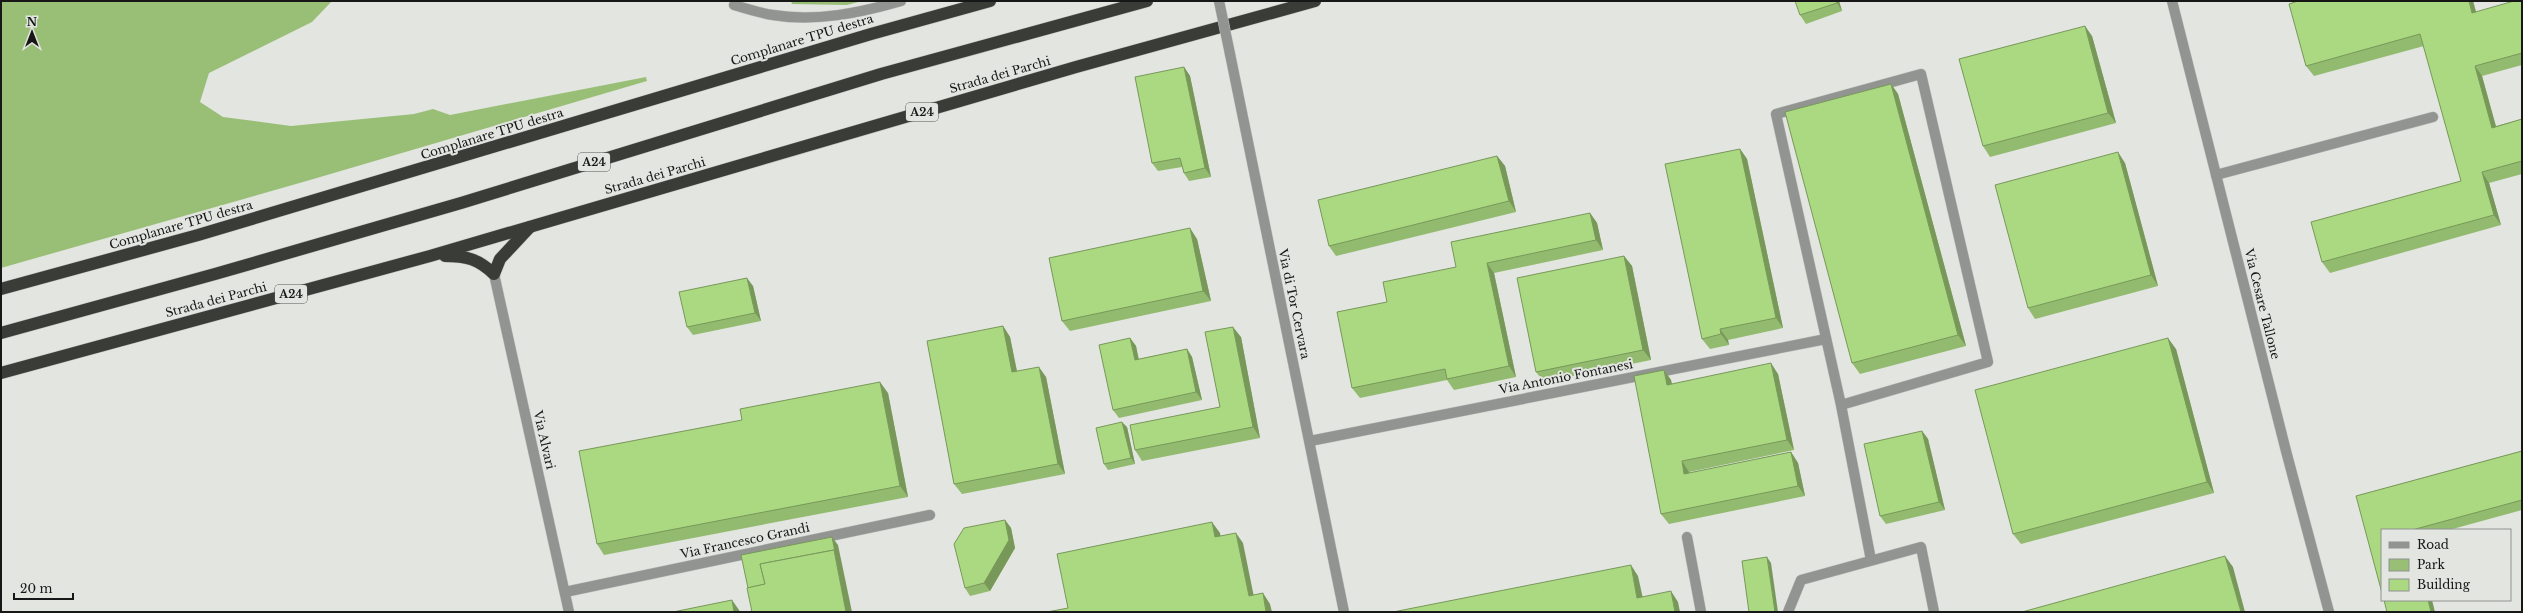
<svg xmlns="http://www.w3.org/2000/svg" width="2523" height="613" viewBox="0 0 2523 613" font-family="'Libre Baskerville',serif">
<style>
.green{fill:#99bf77}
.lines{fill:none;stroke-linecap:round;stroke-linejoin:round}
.service-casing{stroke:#bdc0bc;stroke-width:11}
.minor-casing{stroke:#bdc0bc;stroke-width:11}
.tertiary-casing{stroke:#bdc0bc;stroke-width:11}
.motorway-casing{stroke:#bdc0bc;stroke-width:13}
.service{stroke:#929492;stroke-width:10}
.minor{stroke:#929492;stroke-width:10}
.tertiary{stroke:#929492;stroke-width:10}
.motorway{stroke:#3a3c38;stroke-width:12}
.tertiary-bridge-casing{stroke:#bdc0bc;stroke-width:11;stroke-linecap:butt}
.tertiary-bridge{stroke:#929492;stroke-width:10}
.wall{fill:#93bb6f}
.shaded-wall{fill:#78985a}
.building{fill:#abd981;stroke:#78985a}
.labels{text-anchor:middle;stroke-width:4;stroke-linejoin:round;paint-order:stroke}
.shield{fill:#e2e5e0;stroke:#535553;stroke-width:1}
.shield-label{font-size:11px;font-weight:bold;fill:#161716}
.street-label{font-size:12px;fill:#161716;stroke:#e2e5e0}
</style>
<rect width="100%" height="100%" fill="#e2e5e0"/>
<g class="green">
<path d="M1,1H332L312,22L209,73L200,102L223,117L291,126L414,114L433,109L450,115L646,77L647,81L310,180L1,268Z"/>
<path d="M791,1H862L847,5L792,4Z"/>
</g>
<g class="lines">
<defs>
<g id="service">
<path d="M2216,175L2433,117"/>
<path d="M1841,405L1988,362L1921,74L1776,114L1841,405L1871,560"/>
<path d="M1687,537L1701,612"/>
<path d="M1788,612L1801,580L1921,547L1934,612"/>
</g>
<g id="minor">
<path d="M2172,1L2286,451L2329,612"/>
<path d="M734,5C747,9 760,13 773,15C816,22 860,13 901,1"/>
<path d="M494,274L569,612"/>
<path d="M1310,441L1826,339"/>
<path d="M565,592L930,515"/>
</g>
<path id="tertiary" d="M1230,54L1344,612"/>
<g id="motorway">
<path d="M445,256C467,256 478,259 494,274L500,259L530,227"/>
<path d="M1,289L198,235L871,34L990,1"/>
<path d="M1,333L215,274L461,203L881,74L1147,1"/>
<path d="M1,373L430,256L1076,67L1315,1"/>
</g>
</defs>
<use href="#service" class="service-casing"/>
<use href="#minor" class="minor-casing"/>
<use href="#tertiary" class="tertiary-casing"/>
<use href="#motorway" class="motorway-casing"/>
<use href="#service" class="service"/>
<use href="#minor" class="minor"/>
<use href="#tertiary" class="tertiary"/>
<use href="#motorway" class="motorway"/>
<defs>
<path id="tertiary-bridge" d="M1219,1L1230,54"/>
</defs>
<use href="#tertiary-bridge" class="tertiary-bridge-casing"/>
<use href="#tertiary-bridge" class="tertiary-bridge"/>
</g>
<g class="wall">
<path d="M1839,1L1842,11L1806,24L1800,15Z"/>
<path d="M2298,1H2473L2476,12L2522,1V65L2482,76L2496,126L2522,119V174L2489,183L2501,225L2330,273L2322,262L2461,181L2424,46L2314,76L2306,66Z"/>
<path d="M2092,36L2116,123L1990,157L1983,146Z"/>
<path d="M1184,67L1190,76L1211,177L1189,181L1184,173L1182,167L1158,171L1152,163Z"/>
<path d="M1891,84L1898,94L1966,346L1860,374L1852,363Z"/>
<path d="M1740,149L1747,159L1783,328L1728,340L1729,345L1710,349L1702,339Z"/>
<path d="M1497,156L1505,166L1516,212L1336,256L1329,246Z"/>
<path d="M2125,163L2158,286L2035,319L2028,308Z"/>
<path d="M1590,213L1597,223L1603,250L1494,273L1516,377L1454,390L1447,380L1360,398L1352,388L1387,302L1456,267Z"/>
<path d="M1197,239L1211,301L1070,331L1062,321Z"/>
<path d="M1624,256L1632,266L1651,360L1544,382L1536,372Z"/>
<path d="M753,286L761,321L693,335L687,327Z"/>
<path d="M1003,326L1010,337L1017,371L1046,377L1065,474L962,494L954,484Z"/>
<path d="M1241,337L1260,438L1142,461L1135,450L1220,407Z"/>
<path d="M1130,338L1136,346L1139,359L1187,349L1192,357L1202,400L1119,418L1113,410Z"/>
<path d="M2176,349L2214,493L2021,544L2013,534Z"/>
<path d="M1664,370L1671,380L1672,384L1778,374L1794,450L1689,472V473L1791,452L1798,463L1805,496L1669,524L1661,514Z"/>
<path d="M888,393L908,497L604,555L597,544Z"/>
<path d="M1127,427L1135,464L1108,470L1104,464Z"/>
<path d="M1922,431L1928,439L1945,510L1886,524L1880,516Z"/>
<path d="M2522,451V510L2449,530H2382L2356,496Z"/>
<path d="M1005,520L1011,528L1015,548L990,591L970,596L965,588Z"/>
</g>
<g class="shaded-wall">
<path d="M1836,1H1839L1842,11L1837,3Z"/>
<path d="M2469,1H2473L2479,23L2472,13Z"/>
<path d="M2085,26L2092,36L2116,123L2108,113Z"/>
<path d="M2475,66L2482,76L2499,138L2492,128Z"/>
<path d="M1184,67L1190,76L1211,177L1205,168Z"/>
<path d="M1891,84L1898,94L1966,346L1958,335Z"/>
<path d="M1740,149L1747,159L1783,328L1776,318Z"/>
<path d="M2118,152L2125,163L2158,286L2151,275Z"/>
<path d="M1497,156L1505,166L1516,212L1509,201Z"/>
<path d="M2482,172L2489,183L2501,225L2494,215Z"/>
<path d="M1590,213L1597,223L1603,250L1596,240Z"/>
<path d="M1190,228L1197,239L1211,301L1203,291Z"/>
<path d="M1624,256L1632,266L1651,360L1643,350Z"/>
<path d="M1487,263L1494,273L1516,377L1509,366Z"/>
<path d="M747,278L753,286L761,321L755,313Z"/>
<path d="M1003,326L1010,337L1019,382L1012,372Z"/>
<path d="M1233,327L1241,337L1260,438L1253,427Z"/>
<path d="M1720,329L1728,340L1729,345L1721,334Z"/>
<path d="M1130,338L1136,346L1140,368L1135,360Z"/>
<path d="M2168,338L2176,349L2214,493L2207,482Z"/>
<path d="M1187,349L1192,357L1202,400L1196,392Z"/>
<path d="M1771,363L1778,374L1794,450L1787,440Z"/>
<path d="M1039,367L1046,377L1065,474L1058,464Z"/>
<path d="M1664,370L1671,380L1674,396L1667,385Z"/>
<path d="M880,382L888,393L908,497L900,486Z"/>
<path d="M1122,422L1127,427L1135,464L1131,458Z"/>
<path d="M1922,431L1928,439L1945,510L1939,502Z"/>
<path d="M1791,452L1798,463L1805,496L1798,486Z"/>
<path d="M1682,461L1689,472L1692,484L1684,474Z"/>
<path d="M1005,520L1011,528L1015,548L990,591L984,583Z"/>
<path d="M1212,522L1220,533L1223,548L1215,537Z"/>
<path d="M1236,533L1243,543L1256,607L1249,596Z"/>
<path d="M832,537L838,545L852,612H846L834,550Z"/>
<path d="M2225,556L2233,567L2245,612H2241Z"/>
<path d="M1767,557L1771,563L1778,612H1775Z"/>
<path d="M1631,565L1638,576L1645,608L1637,598Z"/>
<path d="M1671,591L1678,602L1680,612H1675Z"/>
<path d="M1263,593L1270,604L1272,612H1266Z"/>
<path d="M732,600L739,610L740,612H734Z"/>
<path d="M2428,600H2432L2435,612H2431Z"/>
</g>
<g class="building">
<path d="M1795,1H1836L1837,3L1800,15Z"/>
<path d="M2298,1H2469L2472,13L2514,1H2522V53L2475,66L2492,128L2522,119V161L2482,172L2494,215L2322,262L2311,222L2461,181L2420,34L2306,66L2289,4Z"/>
<path d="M2085,26L2108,113L1983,146L1959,59Z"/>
<path d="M1184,67L1205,168L1184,173L1180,158L1152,163L1135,77Z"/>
<path d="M1891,84L1958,335L1852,363L1785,112Z"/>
<path d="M1740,149L1776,318L1720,329L1721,334L1702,339L1665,164Z"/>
<path d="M2118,152L2151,275L2028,308L1995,185Z"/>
<path d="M1497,156L1509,201L1329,246L1318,200Z"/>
<path d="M1590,213L1596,240L1487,263L1509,366L1447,379L1445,369L1352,388L1337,312L1387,302L1383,282L1456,267L1451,242Z"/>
<path d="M1190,228L1203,291L1062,321L1049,258Z"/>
<path d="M1624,256L1643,350L1536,372L1517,278Z"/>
<path d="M747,278L755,313L687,327L679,292Z"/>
<path d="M1003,326L1012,372L1039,367L1058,464L954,484L927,341Z"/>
<path d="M1233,327L1253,427L1135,450L1130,425L1220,407L1205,332Z"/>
<path d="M1130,338L1135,360L1187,349L1196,392L1113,410L1099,345Z"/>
<path d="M2168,338L2207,482L2013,534L1975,390Z"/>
<path d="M1771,363L1787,440L1682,461L1684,474L1791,452L1798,486L1661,514L1634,376L1664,370L1667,385Z"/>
<path d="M880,382L900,486L597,544L579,451L742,420L740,409Z"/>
<path d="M1122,422L1131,458L1104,464L1096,428Z"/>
<path d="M1922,431L1939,502L1880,516L1864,444Z"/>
<path d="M2522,451V500L2412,530H2382V593L2356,496Z"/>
<path d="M1005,520L1009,540L984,583L965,588L954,544L964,528Z"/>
<path d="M1212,522L1215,537L1236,533L1249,596L1263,593L1266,612H1047L1068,608L1057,554Z"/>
<path d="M832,537L835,552L834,550L760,564L765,584L748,588L741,555Z"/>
<path d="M834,550L846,612H752L747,588L765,584L760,564Z"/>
<path d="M2225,556L2241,612H2022Z"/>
<path d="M1767,557L1775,612H1749L1742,561Z"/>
<path d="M1631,565L1637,598L1671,591L1675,612H1393Z"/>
<path d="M732,600L734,612H673Z"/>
<path d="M2384,600H2428L2431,612H2387Z"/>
</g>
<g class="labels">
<g class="shield">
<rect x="906" y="103" width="32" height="18" rx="3"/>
<rect x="578" y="153" width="32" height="18" rx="3"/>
<rect x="275" y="285" width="32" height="18" rx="3"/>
</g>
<g class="shield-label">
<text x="922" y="116">A24</text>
<text x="594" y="166">A24</text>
<text x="291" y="298">A24</text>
</g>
<g class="street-label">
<text transform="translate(802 40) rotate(-17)" y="4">Complanare TPU destra</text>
<text transform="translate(1000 75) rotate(-16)" y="4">Strada dei Parchi</text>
<text transform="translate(492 134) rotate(-17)" y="4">Complanare TPU destra</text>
<text transform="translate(655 176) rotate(-16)" y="4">Strada dei Parchi</text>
<text transform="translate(181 225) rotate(-16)" y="4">Complanare TPU destra</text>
<text transform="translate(216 300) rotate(-15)" y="4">Strada dei Parchi</text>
<text transform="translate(1294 304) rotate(78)" y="4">Via di Tor Cervara</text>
<text transform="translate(2262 304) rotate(76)" y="4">Via Cesare Tallone</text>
<text transform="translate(1566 377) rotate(-11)" y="4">Via Antonio Fontanesi</text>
<text transform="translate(544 440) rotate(77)" y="4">Via Alvari</text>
<text transform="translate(745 541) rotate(-12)" y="4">Via Francesco Grandi</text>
</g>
</g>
<rect width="2523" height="613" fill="none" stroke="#161716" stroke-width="4"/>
<rect x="2381" y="529" width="130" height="72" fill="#e2e5e0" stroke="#90938f"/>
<rect x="2389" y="542" width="20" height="6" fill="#929492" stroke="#90938f"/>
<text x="2417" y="549" font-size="12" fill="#161716">Road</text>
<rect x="2389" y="559" width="20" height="12" fill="#99bf77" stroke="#90938f"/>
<text x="2417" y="569" font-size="12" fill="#161716">Park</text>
<rect x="2389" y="579" width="20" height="12" fill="#abd981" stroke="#90938f"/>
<text x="2417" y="589" font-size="12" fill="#161716">Building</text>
<g transform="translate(32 32)" stroke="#e2e5e0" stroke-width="3" paint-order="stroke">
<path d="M0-3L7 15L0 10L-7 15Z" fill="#161716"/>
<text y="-6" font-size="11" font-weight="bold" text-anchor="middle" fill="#161716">N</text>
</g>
<path d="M14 593v6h59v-6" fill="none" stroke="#161716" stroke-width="2"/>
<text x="20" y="593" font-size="12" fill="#161716" stroke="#e2e5e0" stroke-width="3" paint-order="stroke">20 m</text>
</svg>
